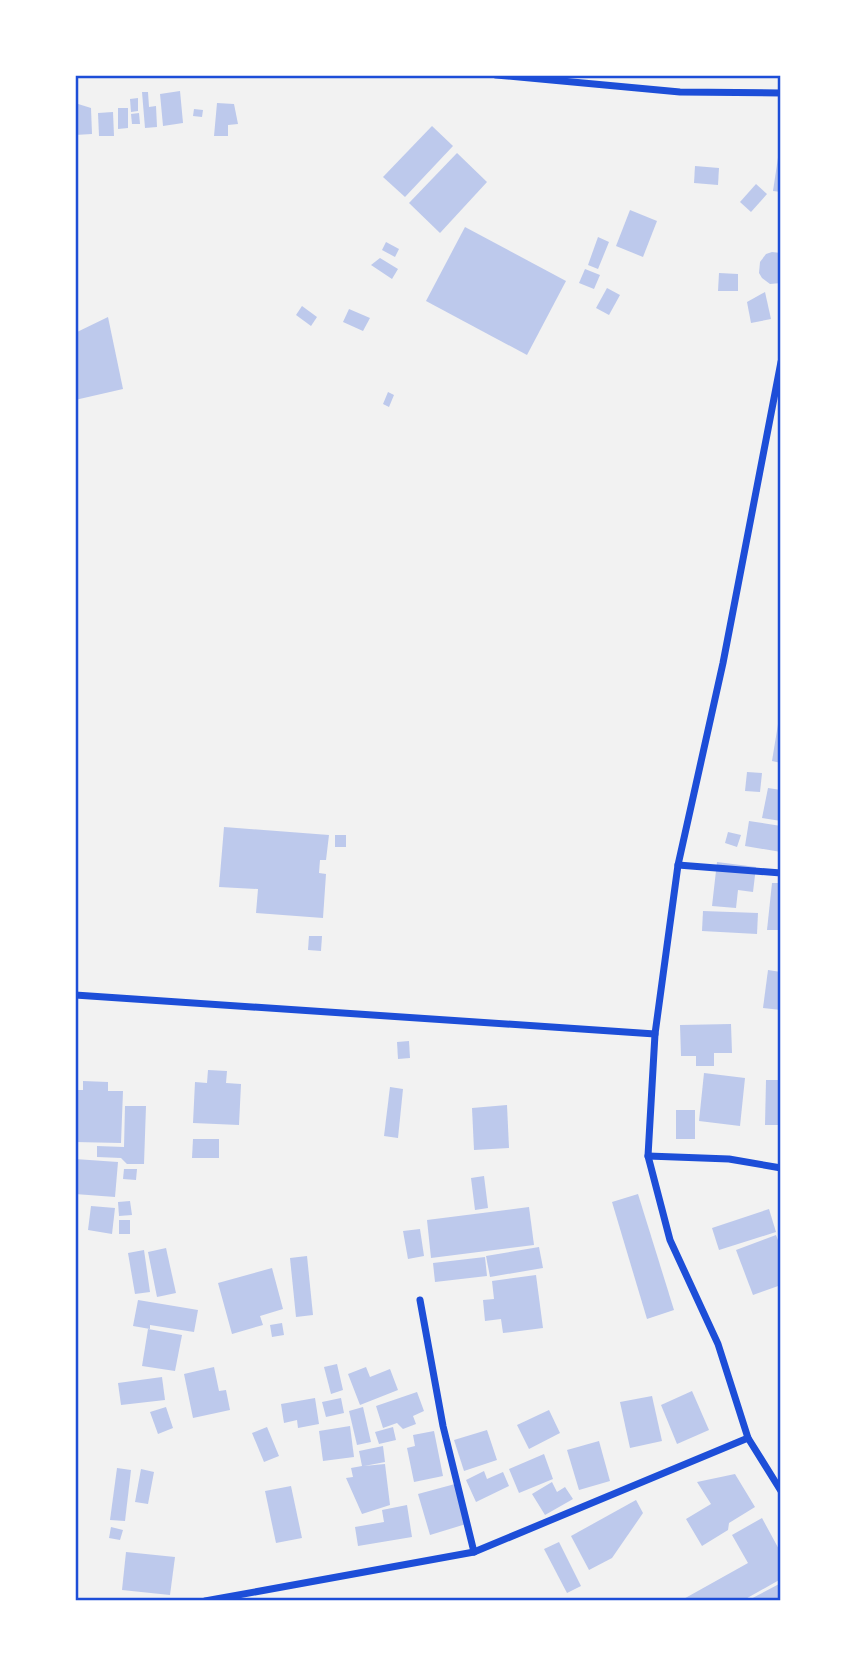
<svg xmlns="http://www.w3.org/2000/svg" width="856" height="1676" viewBox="0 0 856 1676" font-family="'Zilla Slab',serif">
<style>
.building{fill:#bdc9ec}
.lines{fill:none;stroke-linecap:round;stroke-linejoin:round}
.minor{stroke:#1d4ed8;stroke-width:7}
.neatline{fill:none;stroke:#1d4ed8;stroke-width:2.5}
</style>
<rect width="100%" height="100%" fill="#f2f2f2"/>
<g class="building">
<path d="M180,91L183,123L163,126L160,94Z"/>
<path d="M142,92H148L149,107L156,106L157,127L145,128Z"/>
<path d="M138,98V111L131,112L130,99Z"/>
<path d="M75,103L91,108L92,134L75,135Z"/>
<path d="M217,103L234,104L238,124L228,125V136H214Z"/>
<path d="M118,108H128V128L118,129Z"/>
<path d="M194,109L203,110L202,117L193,116Z"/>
<path d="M113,112L114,136H99L98,113Z"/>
<path d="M139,113L140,124H132L131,114Z"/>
<path d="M432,126L453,146L405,197L383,177Z"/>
<path d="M779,151H781V192L773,191Z"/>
<path d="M457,153L487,182L440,233L409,203Z"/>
<path d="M695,166L719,168L718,185L694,183Z"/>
<path d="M756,184L767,194L751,212L740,202Z"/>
<path d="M630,210L657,221L643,257L616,246Z"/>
<path d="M465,227L566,281L527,355L426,301Z"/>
<path d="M598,237L609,242L598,269L588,265Z"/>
<path d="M386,242L399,249L395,257L382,250Z"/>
<path d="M772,252L781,253V283L770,284L762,278L759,273L760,262L766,254Z"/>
<path d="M380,258L398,269L392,279L371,265Z"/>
<path d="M585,269L600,275L594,289L579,283Z"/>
<path d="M719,273L738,274V291H718Z"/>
<path d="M607,288L620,295L609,315L596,308Z"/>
<path d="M765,292L771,319L751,323L747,302Z"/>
<path d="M302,306L317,317L311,326L296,315Z"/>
<path d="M349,309L370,318L363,331L343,322Z"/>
<path d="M108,317L123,389L75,400V333Z"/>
<path d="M388,392L394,395L389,407L383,404Z"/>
<path d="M779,718H781V763L772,761Z"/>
<path d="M747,772L762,773L760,792L745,791Z"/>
<path d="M768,788L781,790V821L762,818Z"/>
<path d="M749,821L781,826V852L745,846Z"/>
<path d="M224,827L329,835L326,860H320L319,873L326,874L323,918L256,913L258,889L219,887Z"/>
<path d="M728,832L741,835L737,847L725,843Z"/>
<rect x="335" y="835" width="11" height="12"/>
<path d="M717,862L756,867L753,892L738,890L736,908L712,906Z"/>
<path d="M772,883H781V930H767Z"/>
<path d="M703,911L758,913L757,934L702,931Z"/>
<path d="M309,936H322L321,951L308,950Z"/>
<path d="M768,970L781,972V1010L763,1008Z"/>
<path d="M731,1024L732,1053H714V1066H696V1056H681L680,1025Z"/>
<path d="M409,1041L410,1058L398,1059L397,1042Z"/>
<path d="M208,1070L227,1071L226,1083L241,1084L239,1125L193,1123L195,1082L207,1083Z"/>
<path d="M704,1073L745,1078L740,1126L699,1121Z"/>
<path d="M766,1080H781V1125H765Z"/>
<path d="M83,1081L108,1082V1091H123L121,1143L75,1142V1090H83Z"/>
<path d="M390,1087L403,1089L398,1138L384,1136Z"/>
<path d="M507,1105L509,1148L474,1150L472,1108Z"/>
<path d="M125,1106H146L144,1164H127L121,1158L97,1157V1146L124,1147Z"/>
<rect x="676" y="1110" width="19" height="29"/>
<path d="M193,1139H219V1158H192Z"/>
<path d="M75,1159L118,1162L115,1197L75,1194Z"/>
<path d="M124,1169H137L136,1180L123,1179Z"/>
<path d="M484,1176L488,1208L475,1210L471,1178Z"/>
<path d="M638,1194L674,1310L647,1319L612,1202Z"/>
<path d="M130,1201L132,1215L119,1216L118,1202Z"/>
<path d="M91,1206L115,1208L112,1234L88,1230Z"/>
<path d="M529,1207L534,1245L431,1258L427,1220Z"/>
<path d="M769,1209L776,1232L719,1250L712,1228Z"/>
<rect x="119" y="1220" width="11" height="14"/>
<path d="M420,1229L424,1256L408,1259L403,1231Z"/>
<path d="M776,1235L781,1248V1285L753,1295L736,1250Z"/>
<path d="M539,1247L543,1268L490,1277L486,1256Z"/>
<path d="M166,1248L176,1293L157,1297L148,1252Z"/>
<path d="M144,1250L150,1292L135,1294L128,1253Z"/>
<path d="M307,1256L313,1315L296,1317L290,1258Z"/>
<path d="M485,1257L487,1276L435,1282L433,1263Z"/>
<path d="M272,1268L283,1309L260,1316L263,1325L232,1334L218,1283Z"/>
<path d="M536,1275L543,1328L503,1333L501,1319L485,1321L483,1300L494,1299L492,1281Z"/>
<path d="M138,1300L198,1310L194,1332L150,1325V1329L133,1326Z"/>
<path d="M282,1323L284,1335L272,1337L270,1325Z"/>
<path d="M148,1329L182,1335L175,1371L142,1366Z"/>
<path d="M337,1364L343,1390L331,1394L324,1367Z"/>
<path d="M214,1367L219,1391L226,1390L230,1410L193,1418L184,1374Z"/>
<path d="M366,1367L370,1377L390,1369L398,1390L360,1405L348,1374Z"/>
<path d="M162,1377L165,1400L121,1405L118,1383Z"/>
<path d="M692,1391L709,1430L677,1444L661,1405Z"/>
<path d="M417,1392L424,1411L413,1416L416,1424L403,1429L397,1423L383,1428L376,1406Z"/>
<path d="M652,1396L662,1441L630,1448L620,1402Z"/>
<path d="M315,1398L319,1424L298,1428L297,1420L284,1423L281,1404Z"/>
<path d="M341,1398L344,1413L326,1417L322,1402Z"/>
<path d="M166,1407L173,1428L158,1434L150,1412Z"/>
<path d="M363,1407L371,1442L357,1445L349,1411Z"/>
<path d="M549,1410L560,1433L529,1449L517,1425Z"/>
<path d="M350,1426L354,1457L323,1461L319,1431Z"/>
<path d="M267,1427L279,1456L264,1462L252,1433Z"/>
<path d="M393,1427L396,1440L379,1444L375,1432Z"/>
<path d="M487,1430L497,1460L464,1471L454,1440Z"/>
<path d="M434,1431L443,1476L414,1482L407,1448L415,1446L413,1435Z"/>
<path d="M599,1441L610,1481L579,1490L567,1450Z"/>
<path d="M383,1446L385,1462L364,1466L385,1464L390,1505L362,1514L346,1478L353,1477L351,1468L362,1466L359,1451Z"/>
<path d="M544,1454L553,1479L519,1493L509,1469Z"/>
<path d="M117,1468L131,1470L125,1521L110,1520Z"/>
<path d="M141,1469L154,1472L148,1504L135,1502Z"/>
<path d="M484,1471L487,1479L503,1472L509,1486L476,1502L466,1480Z"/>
<path d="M735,1474L755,1507L729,1523L728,1530L702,1546L686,1519L711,1504L697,1482Z"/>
<path d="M552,1482L557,1492L565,1487L573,1499L545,1515L532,1494Z"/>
<path d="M455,1484L466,1524L430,1535L418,1494Z"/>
<path d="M291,1486L302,1538L276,1543L265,1491Z"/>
<path d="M636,1500L643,1513L612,1558L589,1570L571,1536Z"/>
<path d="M407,1505L412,1537L358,1546L355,1527L384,1522L382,1510Z"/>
<path d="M762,1518L781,1553V1579L742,1601H680L748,1563L732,1535Z"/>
<path d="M111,1527L123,1530L120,1540L109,1538Z"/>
<path d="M559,1542L581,1586L567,1593L544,1549Z"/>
<path d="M126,1552L175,1557L170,1595L122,1590Z"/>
<path d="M781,1583V1601H747Z"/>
</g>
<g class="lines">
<g class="minor">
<path d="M496,75L680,92L781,93"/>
<path d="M781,362L723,663L678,865L655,1034L648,1156L670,1240L718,1344L748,1438L781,1491"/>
<path d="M678,865L781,873"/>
<path d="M75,995L655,1034"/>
<path d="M648,1156L729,1159L781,1168"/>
<path d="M420,1300L443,1426L474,1552"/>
<path d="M205,1601L474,1552L748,1438"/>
</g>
</g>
<rect width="856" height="1676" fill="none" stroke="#ffffff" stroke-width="154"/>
<rect x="77" y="77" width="702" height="1522" class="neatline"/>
</svg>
